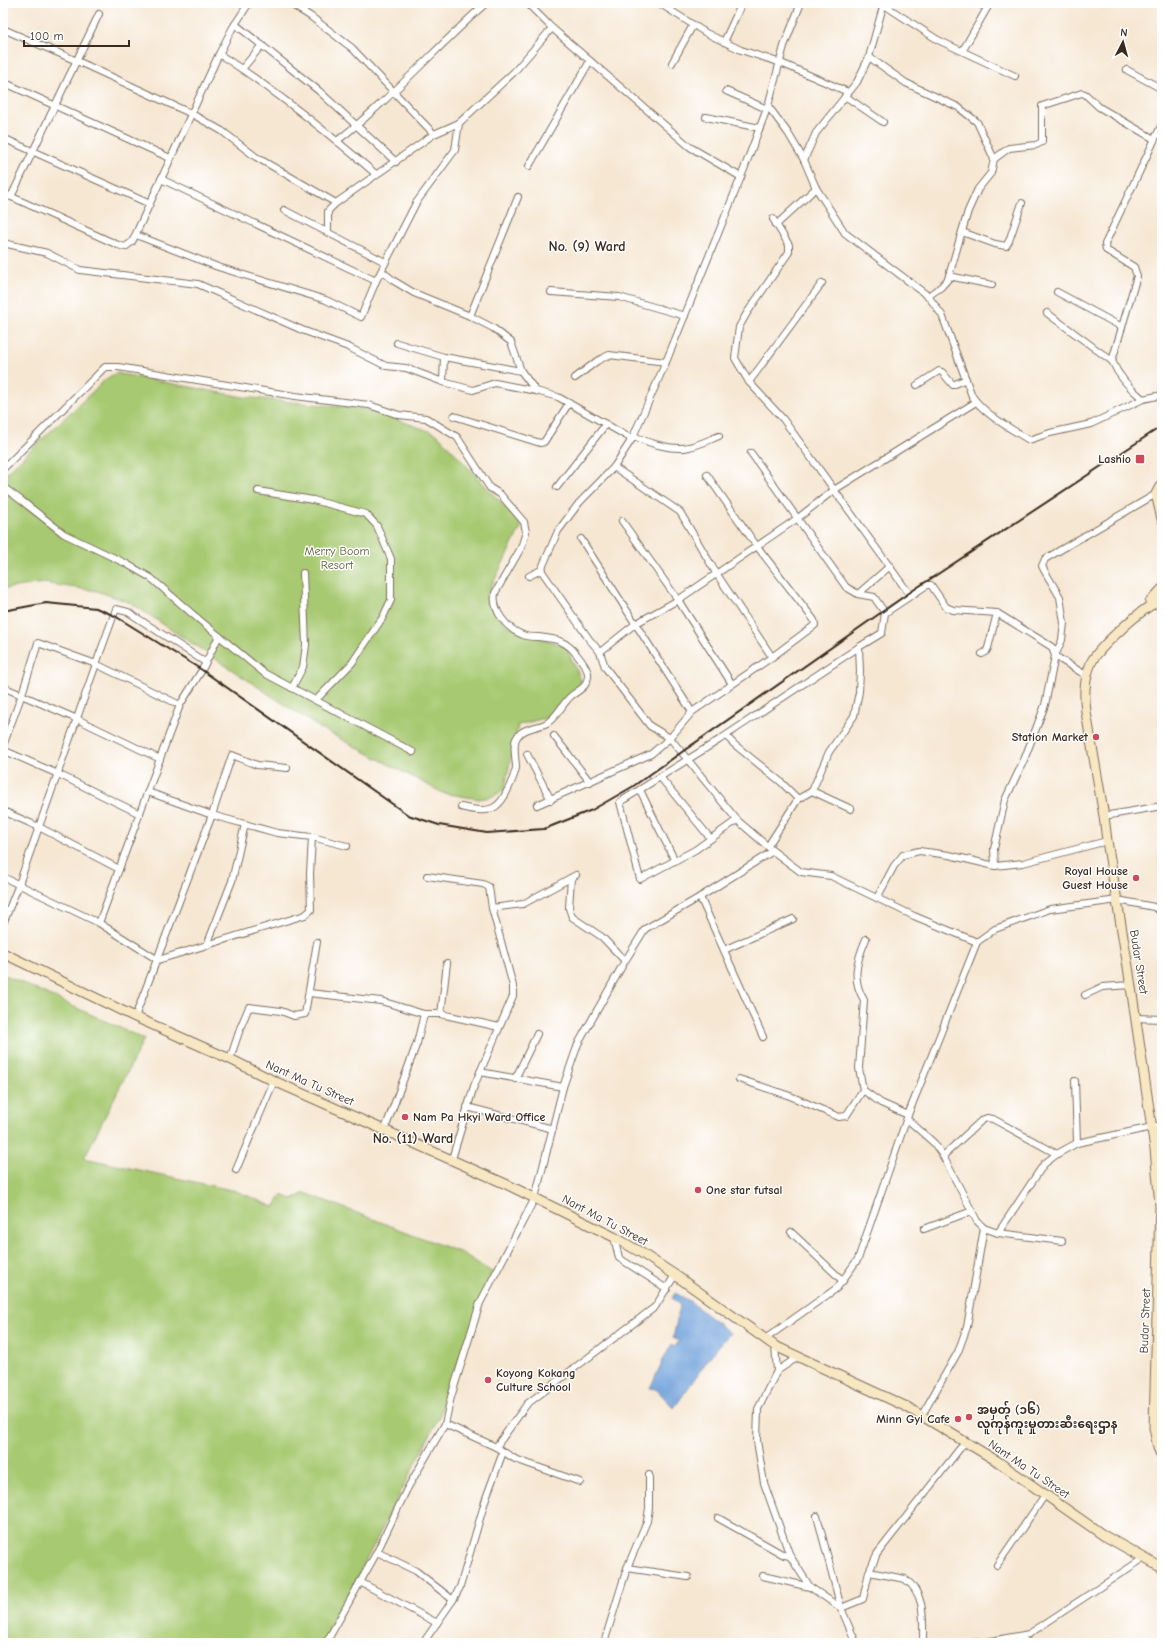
<svg xmlns="http://www.w3.org/2000/svg" width="1165" height="1646" viewBox="0 0 1165 1646" font-family="'Comic Neue','Noto Sans Myanmar',sans-serif">
<style>
.green{fill:#a7c971;stroke:#717a48}
.water{fill:#6fa1da;stroke:#55667c}
.lines{fill:none;stroke-linecap:round;stroke-linejoin:round}
.street-casing{stroke:#7c6c5d;stroke-width:8}
.secondary-casing{stroke:#7c6c5d;stroke-width:11}
.street{stroke:#fff;stroke-width:6}
.secondary{stroke:#f8e7c3;stroke-width:9}
.rail{stroke:#3b2a1e;stroke-width:2}
.poi-dot{fill:#d1495b;stroke:#fff;stroke-width:1.5}
.labels{text-anchor:middle;stroke-width:3;stroke-linejoin:round;paint-order:stroke}
.poi-label{font-size:12px;font-weight:bold;fill:#3b2a1e;stroke:#fff;text-anchor:end}
.park-label{font-size:12px;fill:#5b5a37;stroke:#fff}
.street-label{font-size:12px;fill:#3b2a1e;stroke:#fff}
.quarter-label{font-size:14px;font-weight:bold;fill:#3b2a1e;stroke:#fff}
</style>
<rect width="100%" height="100%" fill="#fff"/>
<filter id="ink" filterUnits="userSpaceOnUse"><feTurbulence type="fractalNoise" baseFrequency=".025" numOctaves="2"/><feDisplacementMap in="SourceGraphic" scale="8" xChannelSelector="R" yChannelSelector="G"/><feConvolveMatrix kernelMatrix="1 2 1 2 8 2 1 2 1" color-interpolation-filters="sRGB"/></filter>
<filter id="wash" filterUnits="userSpaceOnUse"><feTurbulence type="fractalNoise" baseFrequency=".012" numOctaves="4" result="noise"/><feDisplacementMap in="SourceGraphic" scale="16" xChannelSelector="R" yChannelSelector="G"/><feGaussianBlur stdDeviation="0.9" result="paint"/><feColorMatrix in="noise" values="0 0 0 0 0 0 0 0 0 0 0 0 0 0 0 0 0 1.4 0 .05"/><feComposite in="paint" operator="in"/></filter>
<g filter="url(#wash)">
<rect width="100%" height="100%" fill="#f6e7d3"/>
<g class="green">
<path d="M116,373L243,397L371,410L437,434L522,525L486,597L506,625L566,647L582,682L549,717L518,725L504,791L490,797L479,799L443,793L320,728L131,603L97,591L43,583L3,589V476L106,379Z"/>
<path d="M3,974L144,1039L84,1158L236,1191L274,1207L282,1195L292,1199L305,1193L464,1254L493,1273L449,1386L439,1417L324,1643H3Z"/>
</g>
<path class="water" d="M675,1293L688,1300L730,1333L712,1354L674,1408L656,1389L650,1388L665,1356L672,1344L675,1347L679,1341L673,1338L680,1306L672,1298Z"/>
</g>
<g filter="url(#ink)">
<g class="lines">
<defs>
<g id="street">
<path d="M289,3L310,16L352,48L434,134"/>
<path d="M527,3L552,28L690,147L741,177"/>
<path d="M659,3L706,33L741,50L781,63L848,92"/>
<path d="M881,3L938,40L1015,76"/>
<path d="M978,3L987,8"/>
<path d="M235,24L319,91L396,162"/>
<path d="M3,29L77,61L192,114L222,131L256,157L336,203L434,134L459,123L514,72L552,28"/>
<path d="M724,42L742,3"/>
<path d="M963,50L990,3"/>
<path d="M219,54C275,90 326,131 377,175"/>
<path d="M869,57L906,83L958,107L977,122L994,159"/>
<path d="M672,63L693,25"/>
<path d="M242,69L262,45"/>
<path d="M1127,70L1162,89"/>
<path d="M3,82L170,158"/>
<path d="M726,91L767,109"/>
<path d="M845,96L883,122"/>
<path d="M768,106L788,133L804,160L816,188L845,233L928,296L942,315L972,396C985,415 1010,428 1029,440L1050,433L1091,424L1143,399L1162,395"/>
<path d="M706,117L760,128"/>
<path d="M3,138L150,204"/>
<path d="M337,141C391,99 436,48 486,3"/>
<path d="M804,160L816,133L857,82L869,57L884,3"/>
<path d="M529,166L590,61"/>
<path d="M161,179L376,281L416,203L455,150L459,123"/>
<path d="M3,193L118,245L125,247L132,242L219,54L232,29L249,3"/>
<path d="M11,197L99,14"/>
<path d="M284,210L385,262"/>
<path d="M773,219L789,245V252L747,313L739,327L735,358L749,382L783,419L910,595"/>
<path d="M776,225L816,188"/>
<path d="M328,232V211L336,203"/>
<path d="M962,232L995,244L1006,246L1009,241L1022,203"/>
<path d="M136,235L218,267L326,300L361,317L376,281"/>
<path d="M3,243L47,253L80,270L198,284L302,330L348,347L386,366L406,368L443,382L444,357"/>
<path d="M382,271L394,281L414,293L470,316L493,328L511,342L521,371L536,391"/>
<path d="M949,276L992,285"/>
<path d="M551,292L619,297L685,316"/>
<path d="M1057,292L1122,327"/>
<path d="M928,296L941,287L948,279L968,211L978,189L991,173L994,159L1009,148L1036,145L1042,142V106L1082,93L1085,94L1099,107L1154,139"/>
<path d="M1047,313L1112,361"/>
<path d="M470,316L518,197"/>
<path d="M397,343L444,357L521,371"/>
<path d="M575,378L597,361L609,355L666,362"/>
<path d="M443,382L473,390L495,383L536,391L558,397L632,439L666,362L741,177L768,106L784,46L801,3"/>
<path d="M749,382L822,283"/>
<path d="M917,385L939,371L942,372L953,385L966,379"/>
<path d="M1143,399C1129,388 1119,377 1112,361L1137,276L1134,267L1106,250L1105,244L1162,124"/>
<path d="M976,402L834,490L798,518L678,600L635,624L600,652L605,667L650,726L670,738L737,820L773,851L801,872L831,876L914,916L977,942"/>
<path d="M454,416L540,443L544,442L569,403"/>
<path d="M634,436C648,443 673,451 689,447C699,445 709,440 719,436"/>
<path d="M751,453L846,587L858,594L874,597L885,613"/>
<path d="M614,467L680,512L716,573L772,657"/>
<path d="M3,469L105,367H118L295,396L369,405L399,415L426,418L457,437L490,488L500,494L524,522L526,532L521,548L495,593C492,611 507,629 523,635C527,637 533,637 538,637C556,639 566,640 577,655C582,661 586,666 588,673C589,677 587,681 585,685C581,690 576,692 571,696C562,704 558,716 547,723C538,728 524,727 517,737C512,744 516,759 516,767C516,771 514,774 513,778C500,809 494,815 461,807"/>
<path d="M3,487L22,501L64,534L125,563L151,578L196,617L264,673L413,752"/>
<path d="M557,487L606,424"/>
<path d="M258,491L313,500L366,514L377,526L391,559V600L383,617L352,663L316,700"/>
<path d="M622,521L678,600L732,684"/>
<path d="M581,539L692,712"/>
<path d="M541,570L589,639L600,652"/>
<path d="M529,576L541,570L558,531L579,503L614,467L632,439"/>
<path d="M858,594L890,566"/>
<path d="M982,654L986,652L988,648L997,613"/>
<path d="M3,687L77,719L160,759"/>
<path d="M292,688L303,667L306,645L303,573"/>
<path d="M554,736L590,782"/>
<path d="M726,736L735,745L781,782L798,799"/>
<path d="M3,746L22,694L38,643L96,664L180,705"/>
<path d="M3,750L58,774L140,814"/>
<path d="M527,754L551,800"/>
<path d="M660,777L711,839"/>
<path d="M640,790L675,861"/>
<path d="M812,791L851,809"/>
<path d="M148,792L212,815L277,833L312,837L347,846"/>
<path d="M537,805L651,754L670,738L692,712L772,657L815,625L814,620L756,545L707,475"/>
<path d="M3,811L39,827L119,869"/>
<path d="M1104,816L1162,806"/>
<path d="M737,820L695,850L640,879L620,802L719,740L859,647"/>
<path d="M768,846L798,799L812,791L829,752L854,716L859,692L860,671L859,647L882,633L885,613L927,585H931L946,607L953,610L997,613L1052,647L1055,656L1087,676"/>
<path d="M995,866L994,849L1005,800L1024,760L1045,705L1055,656L1062,640L1064,623L1060,597L1044,570L1042,566L1045,559L1156,494"/>
<path d="M427,876L483,884L489,887L492,908L513,986V996L474,1086L452,1159"/>
<path d="M3,877L99,923L158,960L305,915L311,910L310,874L312,837"/>
<path d="M571,878L569,908L572,917L602,937L625,961"/>
<path d="M700,897L763,1037"/>
<path d="M877,898L894,866L903,855L919,851L949,855L995,866L1023,863L1107,841"/>
<path d="M492,908L523,904L576,875"/>
<path d="M99,923L180,705L202,670L219,636"/>
<path d="M3,924L19,884L96,664L116,609L128,612L205,662"/>
<path d="M866,939C857,960 851,979 864,1000L859,1068L863,1090L881,1103L908,1115"/>
<path d="M207,945L232,881L245,824"/>
<path d="M724,950L793,919"/>
<path d="M309,993L381,1001L424,1014H441L499,1027"/>
<path d="M1085,995L1102,987L1131,985"/>
<path d="M441,1014L447,963"/>
<path d="M135,1017L212,815L232,755L257,765L287,768"/>
<path d="M1136,1018L1162,1019"/>
<path d="M230,1059L241,1026L249,1007L281,1011L294,1016L305,1014L317,942"/>
<path d="M480,1072L563,1087"/>
<path d="M515,1079L537,1034"/>
<path d="M739,1079L790,1096L839,1117L846,1116L863,1090"/>
<path d="M1075,1081L1077,1143"/>
<path d="M467,1107L553,1129"/>
<path d="M907,1119L934,1143L943,1156L977,1221L984,1228L998,1233L1062,1241"/>
<path d="M385,1129L417,1043L424,1014"/>
<path d="M943,1156L982,1120L987,1118L993,1119L1057,1154"/>
<path d="M236,1170L274,1081"/>
<path d="M924,1229L972,1211"/>
<path d="M791,1232L843,1281"/>
<path d="M998,1233L1044,1164L1057,1154L1077,1143L1162,1125"/>
<path d="M614,1237L619,1258L667,1289"/>
<path d="M765,1339L837,1288L858,1259L908,1115L977,942L995,929L1050,909L1118,900L1154,907L1162,912"/>
<path d="M775,1346L777,1371L798,1357"/>
<path d="M777,1371L758,1409L757,1441L764,1483L790,1556L810,1587L841,1608L856,1643"/>
<path d="M922,1415L958,1352L967,1327L984,1228"/>
<path d="M445,1424L496,1447L515,1459L580,1482"/>
<path d="M496,1447L527,1404L655,1307L675,1275"/>
<path d="M817,1516L841,1608L863,1599L869,1572L877,1554L965,1442"/>
<path d="M718,1518L784,1555L790,1556"/>
<path d="M377,1552L416,1571L453,1600"/>
<path d="M997,1565L1045,1495"/>
<path d="M627,1568L688,1577"/>
<path d="M869,1572L905,1579C926,1594 923,1620 923,1643"/>
<path d="M763,1576L810,1587"/>
<path d="M360,1582L437,1623"/>
<path d="M1018,1637L1029,1643"/>
<path d="M326,1643L377,1552L407,1489L445,1424L451,1397L480,1303L535,1198L563,1087L578,1044L625,961L645,929L700,897L773,851"/>
<path d="M423,1643L453,1600L460,1587L486,1498L503,1452"/>
<path d="M604,1643L627,1568L647,1521L649,1508V1475"/>
<path d="M970,1643L985,1642L1029,1634L1144,1558"/>
</g>
<g id="secondary">
<path d="M1162,483L1156,494L1162,519"/>
<path d="M1162,600C1146,604 1098,648 1091,663C1084,680 1084,695 1086,712L1104,816L1107,841L1128,967L1155,1149L1160,1206L1154,1428L1158,1448L1162,1457"/>
<path d="M1150,602L1162,589"/>
<path d="M3,953L135,1017L230,1059L274,1081L508,1185L614,1237L640,1252L675,1275L775,1346L907,1407L997,1461L1103,1535L1162,1568"/>
</g>
</defs>
<use href="#street" class="street-casing"/>
<use href="#secondary" class="secondary-casing"/>
<use href="#street" class="street"/>
<use href="#secondary" class="secondary"/>
<path class="rail" d="M3,611L46,603L96,608L115,616L202,670L408,815L439,825L487,833L544,829L592,810L632,787L909,593L1162,426"/>
</g>
</g>
<g class="poi-dot">
<rect x="1135" y="454" width="10" height="10" rx="2"/>
<circle cx="1096" cy="737" r="4"/>
<circle cx="1136" cy="878" r="4"/>
<circle cx="405" cy="1117" r="4"/>
<circle cx="698" cy="1190" r="4"/>
<circle cx="488" cy="1380" r="4"/>
<circle cx="969" cy="1417" r="4"/>
<circle cx="958" cy="1419" r="4"/>
</g>
<g class="labels">
<g class="poi-label">
<text x="1131" y="463">Lashio</text>
<text x="1088" y="741">Station Market</text>
<text x="1128" y="875">Royal House<tspan x="1128" dy="14">Guest House</tspan></text>
<text x="413" y="1121" text-anchor="start">Nam Pa Hkyi Ward Office</text>
<text x="706" y="1194" text-anchor="start">One star futsal</text>
<text x="496" y="1377" text-anchor="start">Koyong Kokang<tspan x="496" dy="14">Culture School</tspan></text>
<text x="977" y="1414" text-anchor="start">အမှတ် (၁၆)<tspan x="977" dy="14">လူကုန်ကူးမှုတားဆီးရေးဌာန</tspan></text>
<text x="950" y="1423">Minn Gyi Cafe</text>
</g>
<g class="park-label">
<text x="337" y="555">Merry Boom<tspan x="337" dy="14">Resort</tspan></text>
</g>
<g class="street-label">
<text transform="translate(1139 962) rotate(81)" y="4">Budar Street</text>
<text transform="translate(310 1083) rotate(24)" y="4">Nant Ma Tu Street</text>
<text transform="translate(605 1220) rotate(28)" y="4">Nant Ma Tu Street</text>
<text transform="translate(1145 1321) rotate(-88)" y="4">Budar Street</text>
<text transform="translate(1029 1469) rotate(34)" y="4">Nant Ma Tu Street</text>
</g>
<g class="quarter-label">
<text x="587" y="251">No. (9) Ward</text>
<text x="413" y="1143">No. (11) Ward</text>
</g>
</g>
<rect width="1165" height="1646" fill="none" stroke="#fff" stroke-width="16"/>
<g transform="translate(1123 42) rotate(6)" stroke="#ffffff" stroke-width="3" paint-order="stroke">
<path d="M0-3L7 15L0 10L-7 15Z" fill="#3b2a1e"/>
<text y="-6" font-size="11" font-weight="bold" text-anchor="middle" fill="#3b2a1e">N</text>
</g>
<path d="M24 40v6h105v-6" fill="none" stroke="#3b2a1e" stroke-width="2"/>
<text x="30" y="40" font-size="12" fill="#3b2a1e" stroke="#ffffff" stroke-width="3" paint-order="stroke">100 m</text>
</svg>
